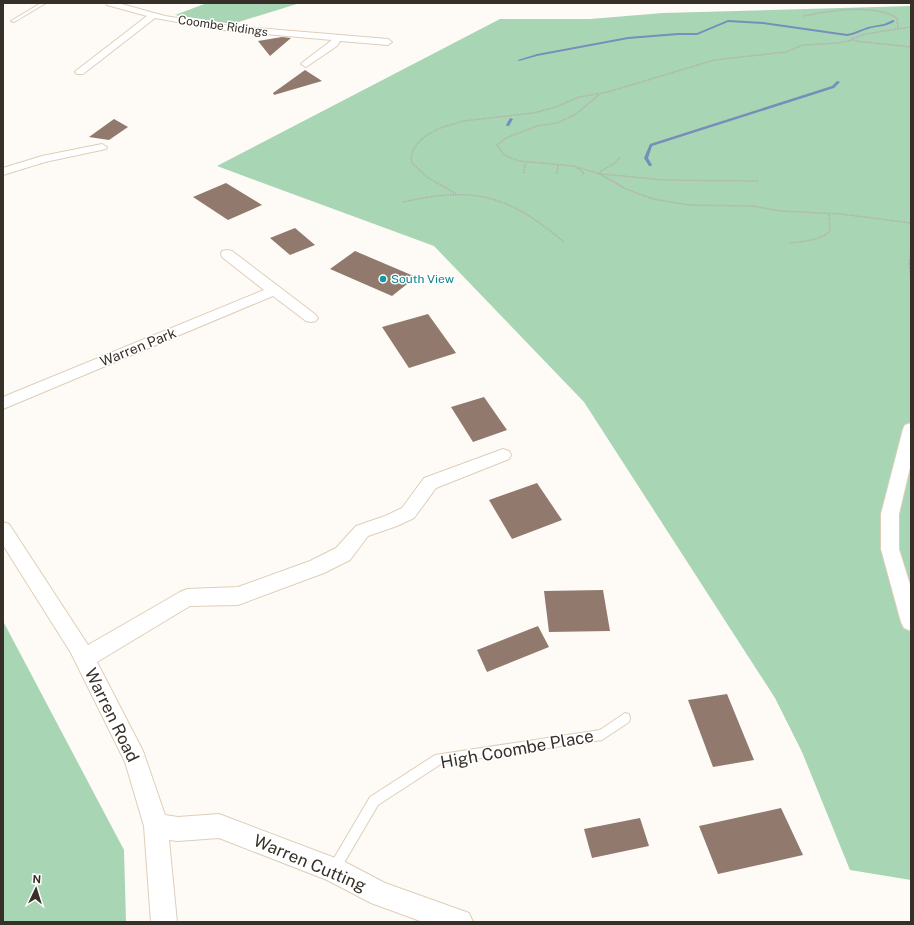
<svg xmlns="http://www.w3.org/2000/svg" width="914" height="925" viewBox="0 0 914 925" font-family="'Public Sans',sans-serif">
<style>
.green{fill:#a8d5b4}
.lines{fill:none;stroke-linecap:round;stroke-linejoin:round}
.stream{fill:#758eba;fill-rule:evenodd}
.building{fill:#91796d}
.service-casing{stroke:#deceb8;stroke-width:2}
.minor-casing{stroke:#deceb8;stroke-width:2}
.path-far1{stroke:#b4b0aa;stroke-width:1.5;stroke-dasharray:1.5 1;stroke-linecap:butt}
.path{stroke:#b4b0aa;stroke-width:2;stroke-dasharray:2.5 1.5;stroke-linecap:butt}
.service{fill:#fff;fill-rule:evenodd}
.minor{fill:#fff;fill-rule:evenodd}
.culture-dot{fill:#0f9aa8;stroke:#fff;stroke-width:1.5}
.labels{text-anchor:middle;stroke-width:3;stroke-linejoin:round;paint-order:stroke}
.far-street-label{font-size:12px;fill:#373028;stroke:#fff}
.far-culture-label{font-size:12px;fill:#0d838f;stroke:#fff;text-anchor:start}
.street-label{font-size:14px;fill:#373028;stroke:#fff}
.near-street-label{font-size:17px;fill:#373028;stroke:#fff}
</style>
<rect width="100%" height="100%" fill="#fefbf7"/>
<g class="green">
<path d="M207,3H300L232,24L175,15Z"/>
<path d="M911,6V880L850,870L802,752L775,698L584,402L434,246L217,166L500,19H590L663,13Z"/>
<path d="M3,621L124,850L126,922H3Z"/>
</g>
<g class="lines">
<g class="stream">
<path d="M728,20L763,22L847,34L852,33L868,27L884,24L893,20L895,21C887,27 877,26 868,29C861,31 855,35 847,36L763,24L728,22L697,35H678L628,39L537,56L519,61L518,60L537,54L628,37L678,33H697Z"/>
<path d="M837,81L840,82L834,88L652,146L648,158L652,165L651,166H649L644,158L650,144L832,86Z"/>
<path d="M510,118L513,119L509,126H507L506,125Z"/>
</g>
</g>
<g class="building">
<path d="M282,37L291,38L270,56L258,41Z"/>
<path d="M305,70L322,81L274,95L273,93Z"/>
<path d="M114,119L128,127L109,140L89,137Z"/>
<path d="M226,183L262,205L228,220L193,197Z"/>
<path d="M295,228L315,245L290,255L270,238Z"/>
<path d="M355,251L416,277L392,296L330,269Z"/>
<path d="M428,314L456,353L409,368L382,327Z"/>
<path d="M484,397L507,430L473,442L451,407Z"/>
<path d="M537,483L562,520L512,539L489,500Z"/>
<path d="M603,590L610,631L549,632L544,591Z"/>
<path d="M538,626L549,647L487,672L477,650Z"/>
<path d="M727,694L754,760L713,767L688,700Z"/>
<path d="M781,808L803,855L718,874L699,826Z"/>
<path d="M640,818L649,846L592,858L584,829Z"/>
</g>
<g class="lines">
<defs>
<g id="service">
<path d="M41,3H46L14,22L11,21Z"/>
<path d="M625,713L629,714L630,718L629,722L602,740L441,764L378,805L338,873L334,875L330,873L328,869L330,865L370,797L435,755L600,730Z"/>
</g>
<g id="minor">
<path d="M106,3H118L165,16L222,25L388,39L392,42L388,45L340,41L337,46L306,67L301,64L303,62L332,40L222,30L155,18L83,74H77L75,72L77,70L147,16L107,5Z"/>
<path d="M102,144L107,147L106,149L45,162L3,175V168L42,156Z"/>
<path d="M227,250L232,251L316,315L318,318L316,321L311,322L306,321L273,296L3,409V397L264,290L222,257L221,254L222,251Z"/>
<path d="M911,423V463L899,514V549L911,588V631L904,628L901,622L881,549V514L903,429L905,425Z"/>
<path d="M503,449L509,451L511,455L509,459L436,488L414,518L397,526L368,536L350,560L324,573L238,605L190,606L97,662L143,751L165,815L178,817L219,814L343,861L385,883L469,913L473,922H423L371,903L327,880L219,838L178,841L169,840L177,922H151L144,826L125,762L71,653L3,545V522L9,524L88,645L180,592L187,589L238,587L310,561L336,548L356,526L385,516L402,508L424,478Z"/>
</g>
</defs>
<use href="#service" class="service-casing"/>
<use href="#minor" class="minor-casing"/>
<g class="path-far1">
<path d="M803,16C830,11 872,3 897,18L898,29"/>
<path d="M911,27L865,34L852,39L855,41L911,47"/>
<path d="M599,95L576,114L557,123L537,126L506,138L497,145L504,155L519,161L574,166L600,174L626,189L653,199L689,205L752,206L781,211L841,214L911,223"/>
<path d="M577,168L583,172L584,175"/>
<path d="M524,173L525,163"/>
<path d="M557,174L558,165"/>
<path d="M600,174L601,171L615,163L620,157"/>
<path d="M602,174L663,180L759,181"/>
<path d="M456,194L427,177L412,163L411,158L413,150L417,144L424,137L440,128L463,121L533,113L556,107L579,97L608,92L714,60L786,52L803,45L839,43L852,40"/>
<path d="M403,202C475,186 508,195 564,242"/>
<path d="M790,243C804,241 819,241 830,231L829,214"/>
</g>
<path class="path" d="M911,255L909,263L911,277"/>
<use href="#service" class="service"/>
<use href="#minor" class="minor"/>
</g>
<circle class="culture-dot" cx="383" cy="279" r="4"/>
<g class="labels">
<g class="far-street-label">
<text transform="translate(223 26) rotate(8)" y="4">Coombe Ridings</text>
</g>
<g class="far-culture-label">
<text x="391" y="283">South View</text>
</g>
<g class="street-label">
<text transform="translate(138 347) rotate(-22)" y="5">Warren Park</text>
</g>
<g class="near-street-label">
<text transform="translate(112 715) rotate(64)" y="6">Warren Road</text>
<text transform="translate(517 749) rotate(-10)" y="6">High Coombe Place</text>
<text transform="translate(310 863) rotate(23)" y="6">Warren Cutting</text>
</g>
</g>
<rect width="914" height="925" fill="none" stroke="#373028" stroke-width="8"/>
<g transform="translate(36 889) rotate(4)" stroke="#ffffff" stroke-width="3" paint-order="stroke">
<path d="M0-3L7 15L0 10L-7 15Z" fill="#373028"/>
<text y="-6" font-size="11" font-weight="bold" text-anchor="middle" fill="#373028">N</text>
</g>
</svg>
